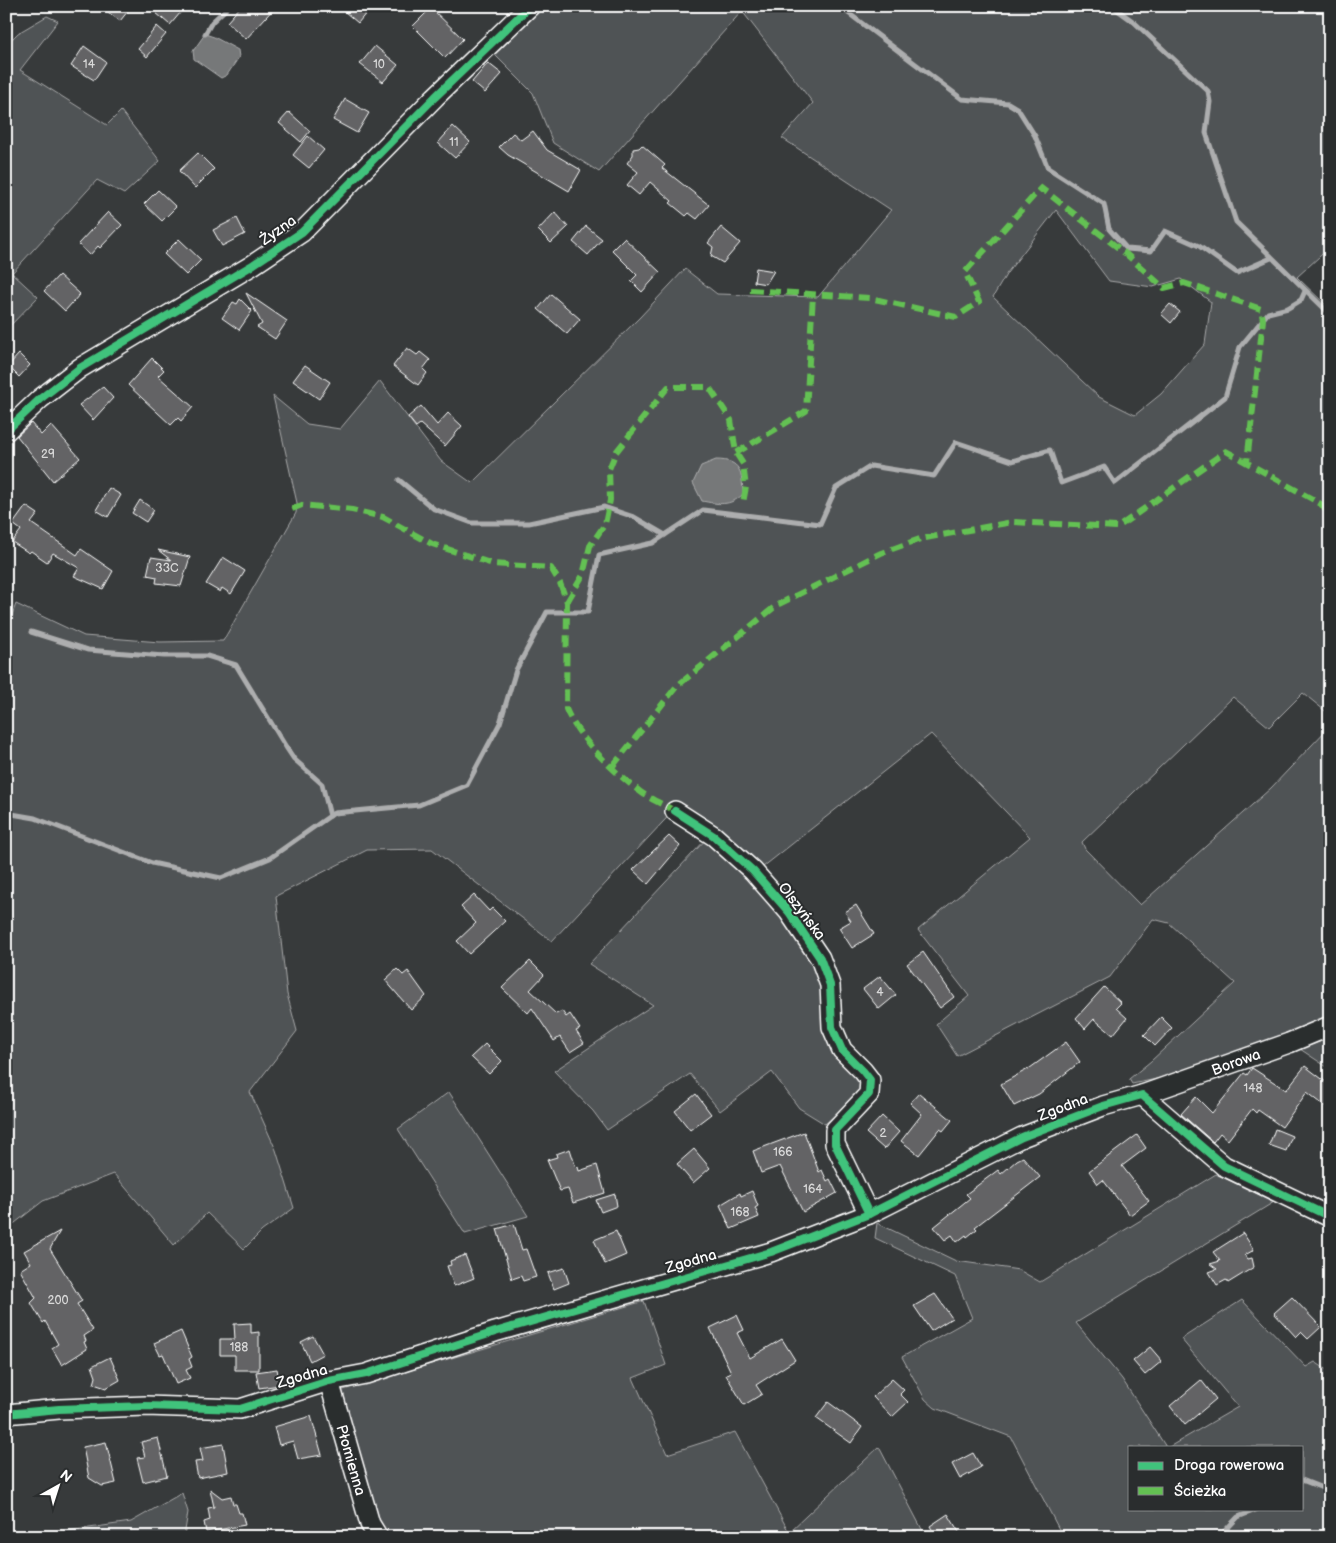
<svg xmlns="http://www.w3.org/2000/svg" width="1336" height="1543" viewBox="0 0 1336 1543" font-family="'Balsamiq Sans',sans-serif">
<style>
.green{fill:#505354;stroke:#a8a9aa;fill-rule:evenodd}
.water{fill:#767879;stroke:#adaeaf}
.lines{fill:none;stroke-linecap:round;stroke-linejoin:round}
.stream{stroke:#adaeaf;stroke-width:5}
.building{fill:#636465;stroke:#fff}
.minor-casing{stroke:#fff;stroke-width:22}
.minor{stroke:#2a2d2e;stroke-width:19}
.quiet{stroke:#63c152;stroke-width:6;stroke-dasharray:12 6;stroke-linecap:butt}
.cycleway-casing{stroke:#2a2d2e;stroke-width:11}
.cycleway{stroke:#40c37c;stroke-width:8}
.labels{text-anchor:middle;stroke-width:4;stroke-linejoin:round;paint-order:stroke}
.number-label{font-size:12px;fill:#d8d8d8}
.street-label{font-size:15px;fill:#fff;stroke:#2a2d2e}
</style>
<rect width="100%" height="100%" fill="#373a3b"/>
<filter id="ink" filterUnits="userSpaceOnUse"><feTurbulence type="fractalNoise" baseFrequency=".02" numOctaves="2"/><feDisplacementMap in="SourceGraphic" scale="10" xChannelSelector="R" yChannelSelector="G"/><feConvolveMatrix kernelMatrix="1 2 1 2 8 2 1 2 1" color-interpolation-filters="sRGB"/></filter>
<g filter="url(#ink)">
<g class="green">
<path d="M541,6H1330V247L1297,277L1330,309V715L1303,693L1269,727L1233,697L1082,842L1085,849L1140,905L1271,788L1330,726V1015L1281,1036L1171,1076L1132,1084L1129,1079L1151,1061L1235,983L1169,923L1153,919L1110,977L957,1056L936,1024L969,996L918,930L1030,837L931,734L763,867L709,827L676,808L552,941L432,849L367,850L276,896L287,994L297,1031L250,1092L276,1150L294,1208L262,1231L244,1249L207,1213L174,1245L114,1174L43,1201L6,1230V631L16,604L84,636L160,642L223,641L296,513L297,503L273,396L307,424L340,429L380,381L441,461L472,483L640,317L685,269L717,294L818,297L891,210L782,138L813,103L742,11L599,172L553,143L533,93L492,52L531,19ZM1056,210L1109,281L1153,287L1181,279L1211,302L1205,344L1161,394L1135,415L1099,397L993,297L1007,273Z"/>
<path d="M47,16L58,21L20,70L107,125L121,111L160,161L124,194L97,180L12,273L38,297L6,330V45L18,33Z"/>
<path d="M709,836L756,878L824,977L826,1029L864,1078L861,1093L825,1124L799,1108L772,1072L720,1111L690,1074L607,1130L593,1111L554,1071L653,1005L589,964Z"/>
<path d="M1330,1038V1069L1300,1049Z"/>
<path d="M449,1092L528,1216L465,1234L398,1129Z"/>
<path d="M1216,1174L1274,1202L1076,1323L1122,1379L1166,1447H1130V1509H1302V1447H1169L1238,1407L1181,1339L1242,1300L1306,1367L1315,1362L1330,1372V1537H1063L1011,1437L935,1408L925,1399L902,1357L972,1318L955,1276L875,1238L877,1223L956,1261L1019,1270L1040,1282Z"/>
<path d="M644,1301L666,1365L633,1378L667,1454L735,1432L789,1532L879,1447L926,1537H385L371,1506L340,1391Z"/>
<path d="M182,1493L188,1512L184,1537H49L54,1533L131,1522Z"/>
</g>
<g class="water">
<path d="M205,34L214,37L238,50L239,57L227,75L221,78L194,59L193,51Z"/>
<path d="M716,460C741,460 742,472 743,494C730,507 718,504 702,501L693,483L701,466Z"/>
</g>
<g class="lines">
<g class="stream">
<path d="M839,6L962,99L1008,103L1018,109L1035,136L1048,168L1104,204L1109,229L1127,249L1151,251L1165,231L1199,246L1237,273L1271,258"/>
<path d="M1112,6L1134,22L1208,91L1210,102L1206,133L1236,222L1330,314"/>
<path d="M205,34L212,22L229,6"/>
<path d="M399,480L434,509L472,523H529L604,507L634,517L665,535"/>
<path d="M31,632L88,650L164,656H207L236,665L286,747L294,759L322,784L330,816"/>
<path d="M6,813L35,818L152,863L221,878L270,858L334,813L419,805L467,785L500,723L516,670L547,612H588L599,555L653,543L703,510L820,524L836,488L871,466L934,476L956,442L1012,461L1050,450L1061,483L1104,467L1115,483L1225,397L1240,347L1268,313L1288,308L1301,300L1305,291"/>
<path d="M1302,1480L1330,1491"/>
<path d="M1219,1537L1238,1517L1258,1509"/>
</g>
</g>
<g class="building">
<path d="M100,6H132L120,21Z"/>
<path d="M148,6H174L181,12L170,25Z"/>
<path d="M241,6H276L246,39L227,22Z"/>
<path d="M338,6H372L358,23Z"/>
<path d="M431,8L463,39L445,58L413,26Z"/>
<path d="M157,26L166,34L147,57L138,49Z"/>
<path d="M84,46L106,62L94,80L71,66Z"/>
<path d="M375,46L398,65L383,82L360,64Z"/>
<path d="M488,63L502,74L485,93L472,82Z"/>
<path d="M345,99L369,113L357,133L333,120Z"/>
<path d="M289,112L310,131L301,142L279,123Z"/>
<path d="M453,126L470,142L455,158L438,143Z"/>
<path d="M533,131L547,150L581,170L569,191L508,155L499,147L513,133L521,140Z"/>
<path d="M308,136L324,150L309,168L293,155Z"/>
<path d="M642,145L665,165L662,168L709,205L697,219L689,213L686,216L670,203L672,201L650,182L639,195L627,185L638,172L627,163L633,155V149L639,148Z"/>
<path d="M198,153L214,169L195,188L179,171Z"/>
<path d="M158,190L176,207L162,221L144,204Z"/>
<path d="M108,212L122,225L100,248L98,246L90,255L78,244Z"/>
<path d="M555,212L568,227L551,243L538,230Z"/>
<path d="M237,218L245,234L222,246L213,230Z"/>
<path d="M586,226L602,239L588,255L573,242Z"/>
<path d="M721,227L740,243L723,263L711,256L713,247L708,243Z"/>
<path d="M624,238L660,272L642,292L631,281L637,275L612,250Z"/>
<path d="M179,239L201,260L186,275L164,254Z"/>
<path d="M756,268L774,271L766,284L754,282Z"/>
<path d="M59,275L80,294L65,311L44,291Z"/>
<path d="M246,293L287,321L275,339L257,327L262,324Z"/>
<path d="M551,294L580,319L567,334L538,309Z"/>
<path d="M240,299L252,311L239,330L222,318L233,302L237,304Z"/>
<path d="M1170,304L1180,312L1171,323L1161,314Z"/>
<path d="M407,348L417,355L420,352L430,360L423,369L427,373L418,385L393,366Z"/>
<path d="M19,354L30,365L19,377L8,366Z"/>
<path d="M152,358L164,370L158,376L193,407L181,421L178,418L171,425L128,385Z"/>
<path d="M305,365L330,382L319,399L293,381Z"/>
<path d="M103,387L113,398L93,420L79,405Z"/>
<path d="M421,406L437,425L448,413L462,426L445,446L420,424L416,427L408,417Z"/>
<path d="M31,423L41,435L51,425L80,458L53,481L17,436Z"/>
<path d="M109,488L121,495L108,517L96,510Z"/>
<path d="M140,500L154,510L146,522L132,513Z"/>
<path d="M26,506L38,514L31,523L77,555L81,549L113,571L103,589L74,576L79,568L53,553L47,562L31,551L29,553L12,542L21,530L13,524Z"/>
<path d="M158,550L190,557L181,586L156,583L157,577L147,575L151,557L171,560Z"/>
<path d="M223,557L245,571L231,594L222,588L220,592L206,584Z"/>
<path d="M669,836L680,846L648,884L633,870Z"/>
<path d="M474,895L489,911L492,908L505,921L469,954L457,941L476,923L461,907Z"/>
<path d="M856,905L874,934L852,948L839,928L851,921L845,912Z"/>
<path d="M923,952L954,997L940,1008L907,964Z"/>
<path d="M530,961L544,975L530,990L556,1014L562,1011L566,1017L570,1014L580,1029L576,1031L584,1043L570,1052L560,1037L554,1041L532,1008L528,1013L502,988Z"/>
<path d="M397,969L403,975L408,971L426,996L411,1010L385,980Z"/>
<path d="M880,976L896,995L879,1009L863,989Z"/>
<path d="M1104,987L1121,1003L1116,1008L1127,1018L1113,1035L1094,1019L1085,1029L1076,1018Z"/>
<path d="M1161,1017L1172,1028L1155,1046L1144,1035Z"/>
<path d="M1066,1042L1080,1062L1039,1094L1014,1106L1001,1084L1030,1068Z"/>
<path d="M485,1044L502,1061L489,1074L471,1057Z"/>
<path d="M1305,1066L1330,1085V1110L1307,1092L1282,1127L1258,1110L1256,1113L1252,1109L1228,1140L1220,1133L1213,1142L1181,1114L1196,1097L1212,1113L1244,1073L1247,1075L1252,1068L1286,1090Z"/>
<path d="M919,1093L952,1120L943,1131L940,1129L919,1155L901,1141L922,1114L910,1103Z"/>
<path d="M696,1094L711,1114L690,1130L675,1111Z"/>
<path d="M882,1116L899,1132L884,1149L866,1133Z"/>
<path d="M1275,1129L1292,1136L1286,1151L1269,1145Z"/>
<path d="M804,1132L819,1172L822,1170L827,1181L830,1179L837,1193L803,1212L780,1166L761,1173L753,1151Z"/>
<path d="M1137,1135L1146,1148L1122,1166L1149,1201L1130,1215L1103,1180L1098,1184L1089,1171Z"/>
<path d="M570,1149L576,1168L578,1167L579,1171L597,1165L605,1193L573,1203L568,1189L560,1191L547,1160L557,1157L556,1154Z"/>
<path d="M694,1149L710,1168L693,1183L677,1164Z"/>
<path d="M1023,1157L1040,1177L975,1227L977,1229L967,1237L966,1235L957,1242L952,1235L945,1240L934,1227L970,1198L966,1194L998,1170L1001,1174L1017,1160Z"/>
<path d="M752,1191L758,1206L755,1208L759,1217L731,1229L720,1205L740,1193L741,1196Z"/>
<path d="M615,1194L617,1206L601,1212L596,1200Z"/>
<path d="M514,1224L522,1250L526,1249L536,1277L523,1281L521,1276L512,1279L497,1229Z"/>
<path d="M60,1231L50,1249L82,1301L77,1304L93,1330L84,1336L86,1341L84,1342L87,1349L62,1365L52,1348L58,1344L45,1321L43,1323L31,1303L36,1298L20,1270L31,1263L24,1251Z"/>
<path d="M616,1231L626,1255L605,1264L594,1240Z"/>
<path d="M1243,1233L1254,1250L1245,1255L1248,1259L1252,1258L1254,1267L1228,1283L1226,1280L1217,1285L1209,1272L1217,1269L1210,1264L1220,1261L1213,1252Z"/>
<path d="M465,1255L474,1278L454,1286L447,1266L451,1265L450,1261Z"/>
<path d="M564,1268L569,1283L554,1289L548,1273Z"/>
<path d="M935,1294L952,1318L931,1331L914,1306Z"/>
<path d="M1292,1297L1321,1327L1308,1339L1301,1332L1296,1337L1274,1313Z"/>
<path d="M737,1315L744,1330L737,1333L750,1358L782,1339L795,1360L756,1385L762,1394L744,1405L726,1375L731,1372L710,1328Z"/>
<path d="M251,1323V1333L259,1332V1370H235V1355H220V1339H235L234,1324Z"/>
<path d="M181,1331L192,1357L189,1359L192,1367L186,1370L190,1378L176,1384L163,1354L160,1355L154,1343Z"/>
<path d="M313,1336L323,1354L310,1361L301,1342Z"/>
<path d="M1150,1347L1162,1361L1145,1375L1133,1361Z"/>
<path d="M110,1357L120,1380L106,1388L94,1384L96,1377L92,1366Z"/>
<path d="M277,1369L280,1385L259,1388L256,1372Z"/>
<path d="M892,1379L904,1390L900,1394L908,1402L892,1417L873,1397Z"/>
<path d="M1201,1380L1216,1399L1185,1425L1170,1406Z"/>
<path d="M828,1402L862,1427L851,1443L816,1418Z"/>
<path d="M311,1416L322,1455L298,1459L293,1441L279,1445L274,1427Z"/>
<path d="M158,1438L167,1476L143,1482L137,1458L145,1457L141,1442Z"/>
<path d="M106,1442L116,1483L102,1486L89,1478L83,1447Z"/>
<path d="M223,1444L228,1472L198,1478L195,1462L203,1461L200,1448Z"/>
<path d="M973,1453L981,1467L960,1479L952,1464Z"/>
<path d="M210,1489L222,1498L231,1496L233,1504H236L239,1513H242L245,1525L206,1532L204,1522L210,1520L208,1508L214,1507Z"/>
<path d="M948,1514L962,1537H936L930,1526Z"/>
</g>
<g class="lines">
<defs>
<g id="minor">
<path d="M6,431L40,399L80,368L251,266L302,232L435,97L530,6"/>
<path d="M675,811L714,836L753,871L789,912L820,958L830,985L832,1027L842,1050L863,1071L870,1080L869,1094L835,1130V1144L869,1214"/>
<path d="M1142,1095L1289,1043L1330,1026"/>
<path d="M329,1381L370,1524L378,1537"/>
<path d="M6,1414L59,1409L146,1406L240,1409L329,1381L366,1374L495,1332L771,1252L869,1214L1022,1137L1103,1106L1142,1095L1224,1166L1330,1217"/>
</g>
</defs>
<use href="#minor" class="minor-casing"/>
<use href="#minor" class="minor"/>
<g class="quiet">
<path d="M750,290L870,298L956,317L979,302L965,272L1041,188L1126,254L1164,288L1184,283L1261,309L1263,320L1247,462"/>
<path d="M736,453L806,411L813,295"/>
<path d="M292,509L302,505L352,510L383,517L432,544L493,564L551,568L560,583L567,602L566,709C578,738 613,771 638,790C649,799 663,804 675,811"/>
<path d="M567,602L583,575L590,546L605,524L610,500L609,469L616,452L668,387H709L731,420L736,453L743,464L746,487L743,503"/>
<path d="M612,767L677,686L777,605L881,553L920,539L1012,522L1118,527L1226,451L1321,504L1330,515"/>
</g>
<defs>
<g id="cycleway">
<path d="M6,431L40,399L80,368L251,266L302,232L435,97L530,6"/>
<path d="M675,811L714,836L753,871L789,912L820,958L830,985L832,1027L842,1050L863,1071L870,1080L869,1094L835,1130V1144L869,1214"/>
<path d="M6,1414L59,1409L146,1406L240,1409L329,1381L366,1374L495,1332L771,1252L869,1214L1022,1137L1103,1106L1142,1095L1224,1166L1330,1217"/>
</g>
</defs>
<use href="#cycleway" class="cycleway-casing"/>
<use href="#cycleway" class="cycleway"/>
</g>
</g>
<g class="labels">
<g class="number-label">
<text x="89" y="68">14</text>
<text x="379" y="68">10</text>
<text x="454" y="146">11</text>
<text x="48" y="458">29</text>
<text x="167" y="572">33C</text>
<text x="880" y="996">4</text>
<text x="1253" y="1092">148</text>
<text x="883" y="1137">2</text>
<text x="783" y="1156">166</text>
<text x="813" y="1193">164</text>
<text x="740" y="1216">168</text>
<text x="58" y="1304">200</text>
<text x="239" y="1351">188</text>
</g>
<g class="street-label">
<text transform="translate(278 230) rotate(-35)" y="5">Żyzna</text>
<text transform="translate(802 911) rotate(53)" y="5">Olszyńska</text>
<text transform="translate(1236 1062) rotate(-20)" y="5">Borowa</text>
<text transform="translate(1063 1107) rotate(-21)" y="5">Zgodna</text>
<text transform="translate(691 1261) rotate(-16)" y="5">Zgodna</text>
<text transform="translate(302 1376) rotate(-16)" y="5">Zgodna</text>
<text transform="translate(351 1460) rotate(74)" y="5">Płomienna</text>
</g>
</g>
<rect width="1336" height="1543" fill="none" stroke="#2a2d2e" stroke-width="25"/>
<rect x="12" y="12" width="1311" height="1518" fill="none" stroke="#fff" stroke-width="2" filter="url(#ink)"/>
<rect x="1128" y="1446" width="175" height="65" fill="#2a2d2e" stroke="#7f8182"/>
<rect x="1138" y="1462" width="25" height="8" fill="#40c37c" stroke="#7f8182"/>
<text x="1174" y="1470" font-size="15" fill="#ffffff">Droga rowerowa</text>
<rect x="1138" y="1487" width="25" height="8" fill="#63c152" stroke="#7f8182"/>
<text x="1174" y="1496" font-size="15" fill="#ffffff">Ścieżka</text>
<g transform="translate(58 1486) rotate(39)" stroke="#2a2d2e" stroke-width="4" paint-order="stroke">
<path d="M0-4L9 19L0 12L-9 19Z" fill="#ffffff"/>
<text y="-8" font-size="14" font-weight="bold" text-anchor="middle" fill="#ffffff">N</text>
</g>
</svg>
